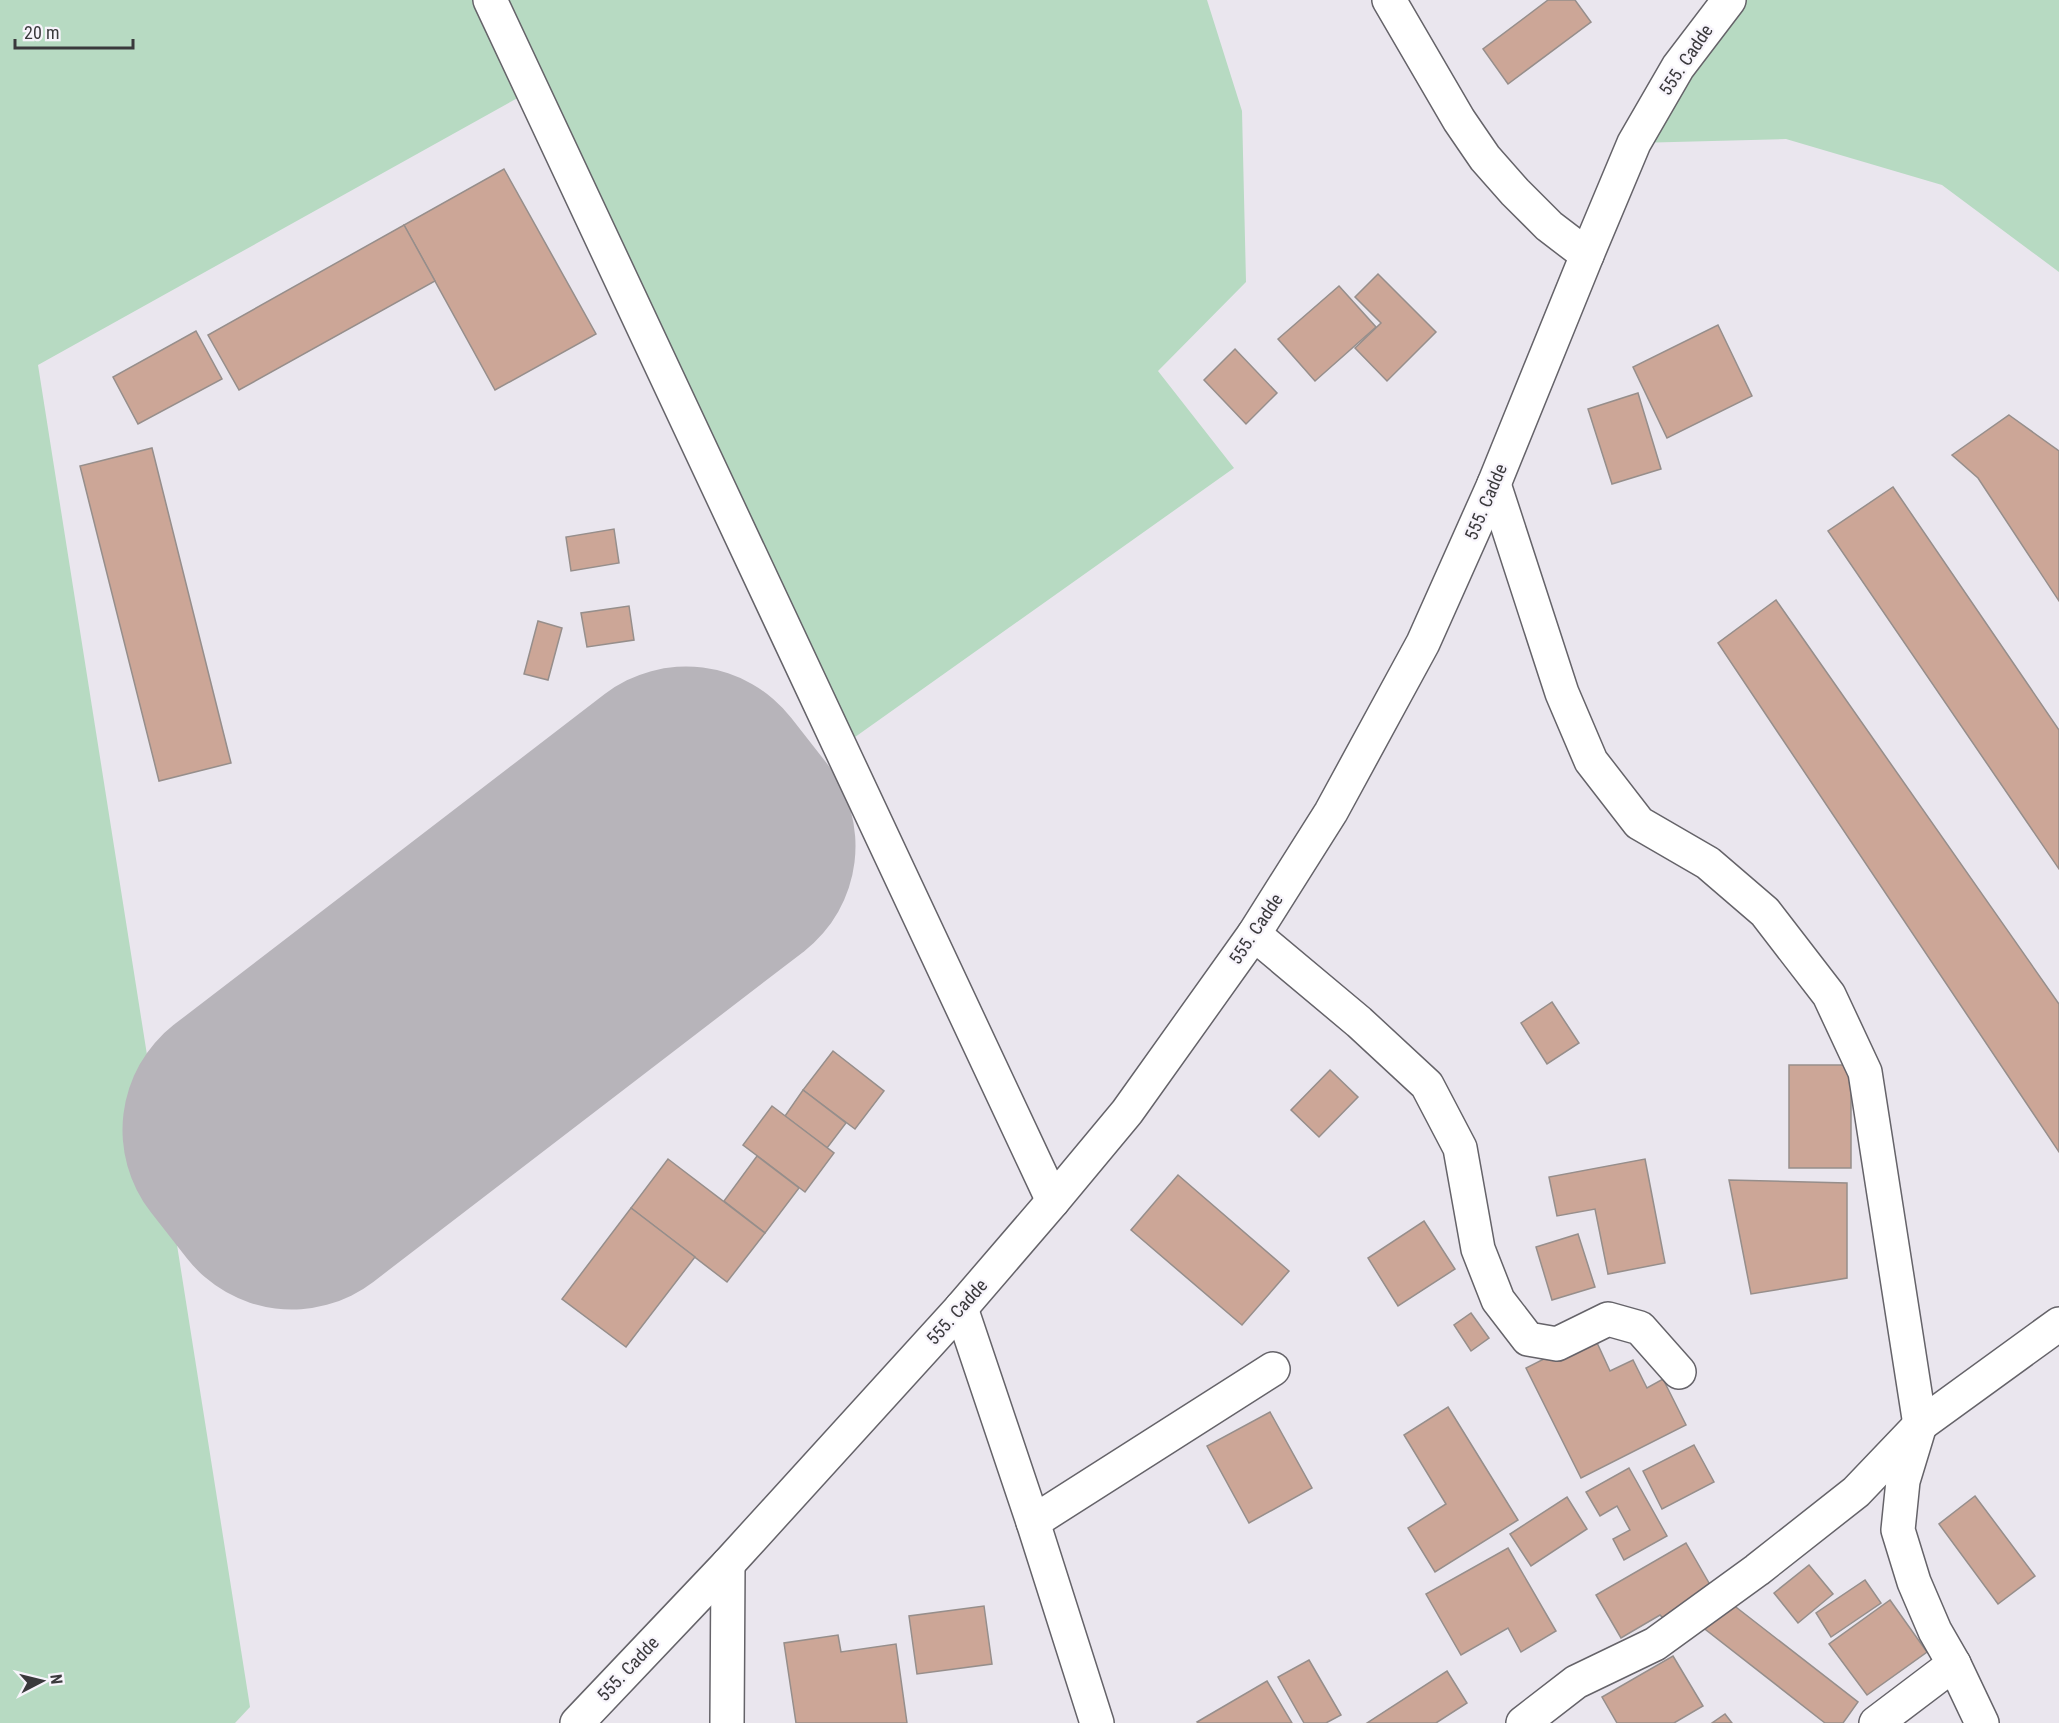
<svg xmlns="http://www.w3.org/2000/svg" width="2059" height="1723" viewBox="0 0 2059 1723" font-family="'Roboto Condensed',sans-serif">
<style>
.grass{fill:#b7dac2}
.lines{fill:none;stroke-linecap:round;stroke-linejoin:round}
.runway{stroke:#b7b4ba;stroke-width:267}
.building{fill:#cca697;stroke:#968e8b;stroke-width:1.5}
.street-casing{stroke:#656369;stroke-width:36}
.secondary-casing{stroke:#656369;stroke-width:36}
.street{stroke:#fff;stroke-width:33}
.secondary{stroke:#fff;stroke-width:33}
.labels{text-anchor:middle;stroke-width:4.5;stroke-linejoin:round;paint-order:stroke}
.street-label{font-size:18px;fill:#3a393c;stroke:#f7f4fb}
</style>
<rect width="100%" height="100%" fill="#eae6ee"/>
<g class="grass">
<path d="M0,0H1207L1242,111L1246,282L1158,371L1234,468L841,747L532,90L38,365L250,1707L235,1723H0Z"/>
<path d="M1729,0H2059V272L1942,185L1786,139L1635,143Z"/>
</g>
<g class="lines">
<path class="runway" d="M686,800L722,846L292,1176L256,1130Z"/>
</g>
<g class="building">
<path d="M1548,0H1575L1591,22L1508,84L1483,49Z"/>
<path d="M504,169L596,334L495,390L404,225Z"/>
<path d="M404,225L435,281L239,390L208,335Z"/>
<path d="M1378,274L1436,332L1387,381L1355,348L1381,323L1355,297Z"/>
<path d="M1339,286L1376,327L1315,381L1278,339Z"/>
<path d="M1718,325L1752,396L1667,438L1633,367Z"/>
<path d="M196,331L222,379L138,424L113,377Z"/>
<path d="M1235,349L1277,393L1246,424L1204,380Z"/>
<path d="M1638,393L1661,469L1612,484L1588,409Z"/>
<path d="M2009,415L2059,451V601L1978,478L1952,455Z"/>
<path d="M152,448L231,763L159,781L80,466Z"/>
<path d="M1893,487L2059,730V869L1828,531Z"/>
<path d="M614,529L619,563L571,571L566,537Z"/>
<path d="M1776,600L2059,1004V1152L1718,643Z"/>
<path d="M629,606L634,640L587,647L581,613Z"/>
<path d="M538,621L562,628L548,680L524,674Z"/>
<path d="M1552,1002L1579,1043L1547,1064L1521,1023Z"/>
<path d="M833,1051L884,1091L855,1129L803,1090Z"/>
<rect x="1789" y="1065" width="62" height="103"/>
<path d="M1330,1070L1358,1097L1319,1137L1291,1110Z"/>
<path d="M803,1090L846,1123L827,1148L785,1116Z"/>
<path d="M772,1106L834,1153L805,1192L743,1145Z"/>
<path d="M757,1156L799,1188L765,1233L724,1201Z"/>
<path d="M668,1159L765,1233L727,1282L631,1208Z"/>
<path d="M1645,1159L1665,1263L1608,1274L1595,1209L1557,1216L1549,1177Z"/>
<path d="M1178,1175L1289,1271L1242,1325L1131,1230Z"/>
<path d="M1729,1180L1847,1183V1278L1751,1294Z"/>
<path d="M631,1208L695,1257L626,1347L562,1299Z"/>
<path d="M1424,1221L1455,1269L1398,1306L1368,1258Z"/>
<path d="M1578,1234L1595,1287L1552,1300L1536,1247Z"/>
<path d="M1471,1313L1489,1338L1471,1351L1454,1325Z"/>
<path d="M1593,1334L1610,1371L1633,1360L1647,1388L1663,1379L1686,1425L1581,1478L1526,1368Z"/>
<path d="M1448,1407L1518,1520L1435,1572L1408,1528L1446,1504L1404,1435Z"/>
<path d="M1270,1412L1312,1488L1249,1523L1207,1446Z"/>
<path d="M1694,1445L1714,1482L1662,1509L1643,1471Z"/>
<path d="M1629,1468L1667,1536L1624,1560L1613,1539L1630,1530L1617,1506L1600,1516L1586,1492Z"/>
<path d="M1975,1496L2035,1576L1998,1604L1939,1524Z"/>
<path d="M1567,1497L1587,1529L1531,1566L1510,1534Z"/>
<path d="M1686,1543L1713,1590L1663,1618L1660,1615L1621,1638L1596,1595Z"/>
<path d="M1508,1548L1556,1631L1521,1652L1508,1628L1461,1655L1426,1594Z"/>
<path d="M1809,1565L1833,1594L1798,1623L1774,1593Z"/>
<path d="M1865,1580L1881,1603L1831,1637L1816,1613Z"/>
<path d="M1890,1600L1927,1652L1867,1695L1829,1644Z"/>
<path d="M1732,1604L1858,1702L1843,1723H1825L1701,1626Z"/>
<path d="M984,1606L992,1664L917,1674L909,1616Z"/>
<path d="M838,1635L841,1652L896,1644L907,1723H796L784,1643Z"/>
<path d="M1673,1656L1703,1706L1674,1723H1617L1602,1697Z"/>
<path d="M1309,1660L1341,1715L1326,1723H1304L1278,1677Z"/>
<path d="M1447,1671L1467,1703L1436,1723H1367Z"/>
<path d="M1267,1681L1292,1723H1198L1197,1722Z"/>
<path d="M1725,1714L1732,1723H1712Z"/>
</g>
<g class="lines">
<defs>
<g id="street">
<path d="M490,0L1053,1201"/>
<path d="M1389,0L1459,120L1485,158L1515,192L1549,226L1587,255"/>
<path d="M1494,484L1562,693L1591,761L1639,823L1708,863L1765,912L1829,995L1865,1072L1920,1425L1903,1481L1898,1530L1914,1582L1935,1631L1954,1664L1982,1723"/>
<path d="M1254,934L1359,1022L1427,1085L1460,1148L1478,1249L1498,1300L1528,1339L1557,1344L1608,1319L1640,1328L1679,1372"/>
<path d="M961,1308L1033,1522L1097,1723"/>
<path d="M1033,1522L1273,1369"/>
<path d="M727,1723L728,1564"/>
<path d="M1523,1723L1576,1682L1655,1644L1757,1570L1856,1492L1920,1425L2059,1324"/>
<path d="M1876,1723L1954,1664"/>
</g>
<path id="secondary" d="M577,1723L728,1564L961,1308L1053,1201L1127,1112L1254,934L1331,812L1423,643L1494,484L1587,255L1634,143L1678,67L1729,0"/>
</defs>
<use href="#street" class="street-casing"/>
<use href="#secondary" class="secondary-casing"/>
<use href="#street" class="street"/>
<use href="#secondary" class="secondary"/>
</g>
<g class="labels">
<g class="street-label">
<text transform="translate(1686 60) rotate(-56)" y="6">555. Cadde</text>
<text transform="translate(1486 502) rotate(-67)" y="6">555. Cadde</text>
<text transform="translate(1256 929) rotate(-56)" y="6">555. Cadde</text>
<text transform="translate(957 1312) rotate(-48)" y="6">555. Cadde</text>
<text transform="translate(628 1669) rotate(-47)" y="6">555. Cadde</text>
</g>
</g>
<g transform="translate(42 1681) rotate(83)" stroke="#f7f4fb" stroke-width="4.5" paint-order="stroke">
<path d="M0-4.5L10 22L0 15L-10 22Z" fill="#3a393c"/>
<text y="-9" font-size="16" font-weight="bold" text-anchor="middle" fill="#3a393c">N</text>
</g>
<path d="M15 39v9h118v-9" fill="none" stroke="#3a393c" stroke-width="3"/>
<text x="24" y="39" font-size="18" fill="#3a393c" stroke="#f7f4fb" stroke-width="4.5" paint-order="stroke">20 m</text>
</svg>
